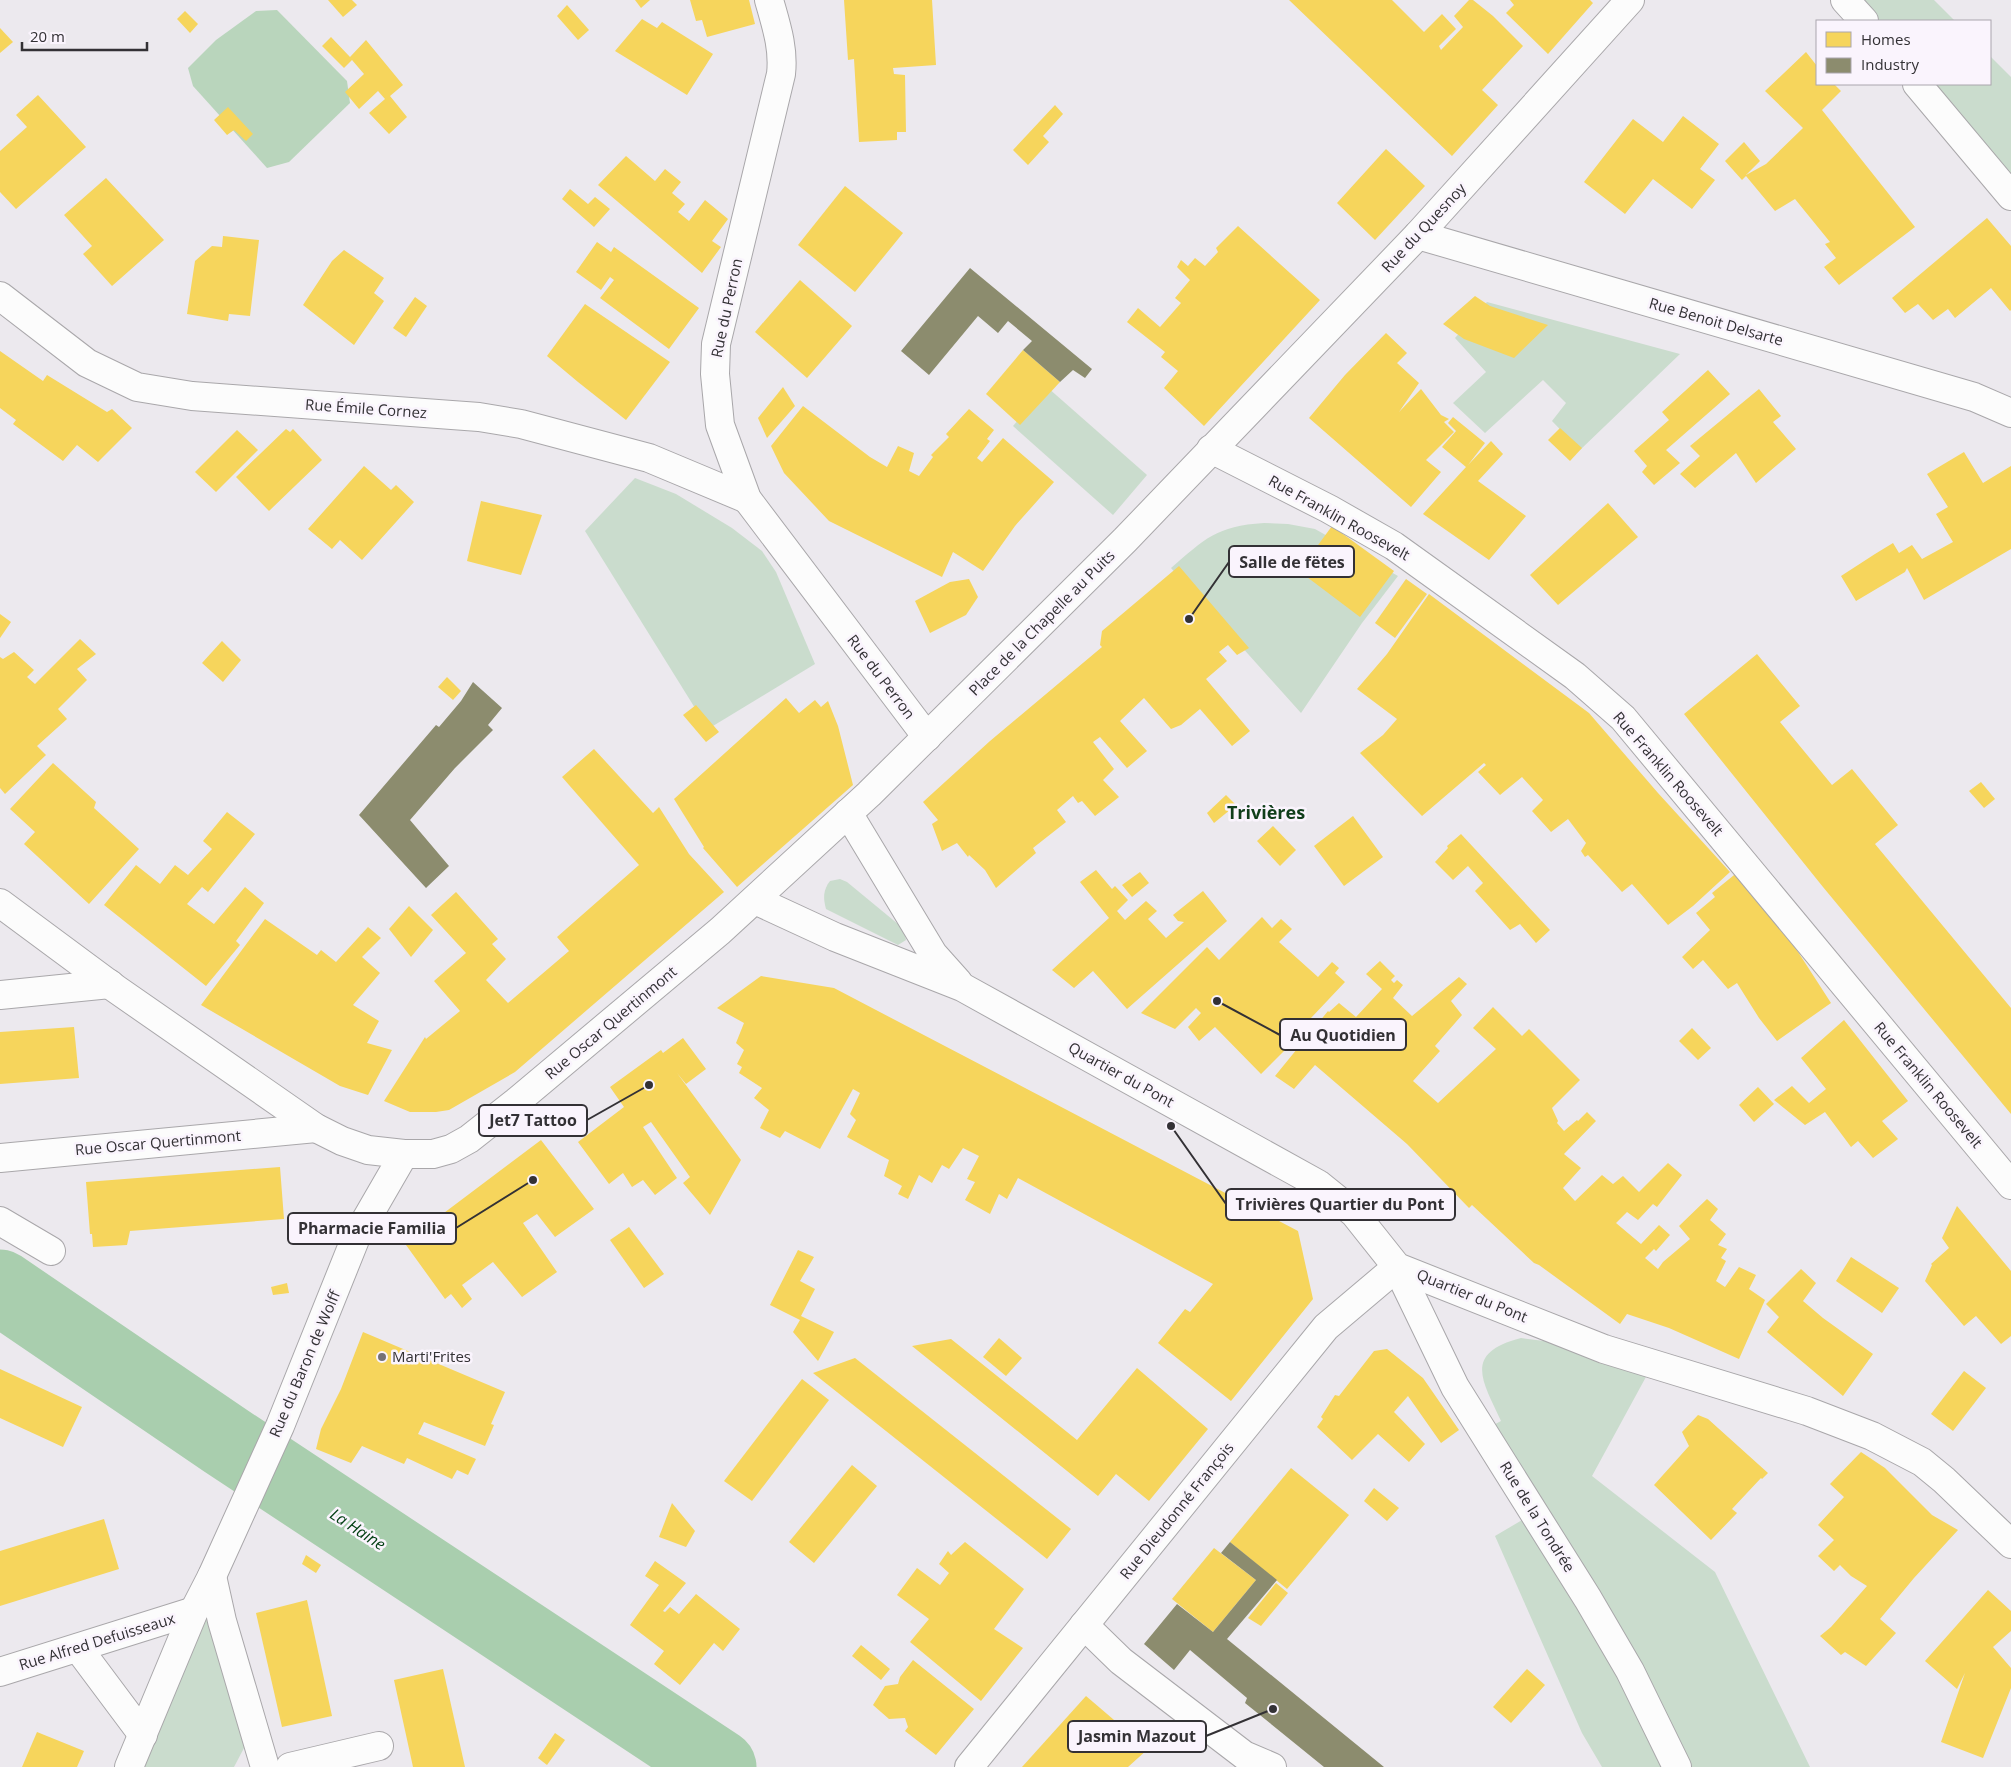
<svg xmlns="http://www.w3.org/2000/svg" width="2011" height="1767" viewBox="0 0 2011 1767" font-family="'Open Sans',sans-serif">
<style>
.green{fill:#cadccd}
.forest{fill:#b9d5bc}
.homes{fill:#f6d55c}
.industry{fill:#8c8c6e}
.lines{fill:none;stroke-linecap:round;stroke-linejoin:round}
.river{stroke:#a9ceae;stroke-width:75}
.minor-casing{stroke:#a9a7aa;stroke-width:30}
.minor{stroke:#fcfcfc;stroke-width:28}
.poi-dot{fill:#747176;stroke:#faf4fd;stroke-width:2}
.labels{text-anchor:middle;stroke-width:5;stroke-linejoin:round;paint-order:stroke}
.street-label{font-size:15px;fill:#333135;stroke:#faf4fd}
.poi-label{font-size:15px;fill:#333135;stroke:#faf4fd;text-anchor:start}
.water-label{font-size:16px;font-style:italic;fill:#003e11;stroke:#faf4fd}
.quarter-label{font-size:18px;font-weight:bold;fill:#103e1a;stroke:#faf4fd}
.leader{fill:none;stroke:#333135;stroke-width:2}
.callout-dot{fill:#333135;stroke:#faf4fd;stroke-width:2}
.callout{fill:#faf4fd;stroke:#333135;stroke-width:2}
.callout-label{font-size:16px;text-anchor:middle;font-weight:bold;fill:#333135}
</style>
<rect width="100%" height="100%" fill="#ece9ee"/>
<g class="green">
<path d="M1850,0H1934L1955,21H1864Z"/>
<path d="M1990,56L2011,77V196L1916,84H1990Z"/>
<path d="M1487,302L1680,354L1580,450L1552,421L1566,403L1543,380L1485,433L1453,403L1486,372L1455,338Z"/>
<path d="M1047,387L1147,475L1113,515L1013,426Z"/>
<path d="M635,478L676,494L732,528L762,551L776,572L815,664L708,729L585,531Z"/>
<path d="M1264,523L1288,524L1315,529L1398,576L1362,623L1301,713L1171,568C1205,539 1216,526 1264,523Z"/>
<path d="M840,879L847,882L904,929L906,940L898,945L826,909C823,898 823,890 830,881Z"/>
<path d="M1521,1338L1544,1341L1591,1353L1653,1364L1592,1476L1715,1572L1810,1767H1602L1582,1733L1495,1536L1534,1513L1482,1431L1501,1421C1482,1380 1463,1353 1521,1338Z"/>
<path d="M194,1611L222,1621L254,1729L234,1767H129Z"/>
</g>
<path class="forest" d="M277,10L347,81L350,103L289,162L267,168L193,86L188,68L216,40L256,11Z"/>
<g class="homes">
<path d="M328,0H352L357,5L343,17Z"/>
<path d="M635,0H650L641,8Z"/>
<path d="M690,0H749L755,24L707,37L702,20L696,21Z"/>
<path d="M844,0H932L936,65L893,68L894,74L905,75L906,132H897V140L859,142L854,59L848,60Z"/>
<path d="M1289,0H1392L1424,32L1442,14L1456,29L1439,46L1441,50L1463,27L1454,16L1469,0H1473L1493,16L1523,46L1482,90L1498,105L1452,156Z"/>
<path d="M1510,0H1590L1593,3L1548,54L1506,13L1514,5Z"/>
<path d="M567,5L589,30L578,40L557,16Z"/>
<path d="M185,11L198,24L190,33L177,19Z"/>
<path d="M642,19L657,28L662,22L713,54L687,95L615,51Z"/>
<path d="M0,28L13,42L0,53Z"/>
<path d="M331,37L350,57L366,40L403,85L390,96L407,117L389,134L369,113L385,99L378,91L359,109L345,92L364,74L352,60L344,68L322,46Z"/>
<path d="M1806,52L1817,66V84H1834L1841,91L1822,110L1915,227L1839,285L1824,267L1836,258L1825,244L1830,242L1795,199L1775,211L1746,176L1742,180L1725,161L1744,142L1760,161L1746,175L1766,164L1803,128L1765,91Z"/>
<path d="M38,95L86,147L16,209L0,192V151L27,127L16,115Z"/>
<path d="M1055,105L1063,114L1043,136L1049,142L1028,165L1013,150Z"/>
<path d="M228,107L253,134L246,141L234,130L227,135L214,120Z"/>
<path d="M1683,116L1719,144L1700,169L1715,180L1692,209L1653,179L1625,214L1584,182L1633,119L1663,142Z"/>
<path d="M1386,149L1425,186L1375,240L1337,203Z"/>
<path d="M626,156L655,181L665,169L681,182L672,193L685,204L678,212L689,221L705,200L728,219L712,241L721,247L702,273L598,185Z"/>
<path d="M106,178L164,240L112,286L83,254L92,246L64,215Z"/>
<path d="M845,186L903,233L855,292L798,245Z"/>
<path d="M570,189L588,204L595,197L610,209L594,227L562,199Z"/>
<path d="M1987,218L2011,246V310L2010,311L1991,288L1955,318L1948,309L1933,320L1918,304L1905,313L1892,298Z"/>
<path d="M1238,226L1320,300L1204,426L1164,388L1178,371L1161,357L1165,352L1127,322L1138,308L1160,327L1181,303L1175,298L1190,280L1177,267L1181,260L1188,266L1195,258L1205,266L1218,252L1216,248Z"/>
<path d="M223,236L259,240L250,316L229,314L228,321L187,314L195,261L212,246L222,247Z"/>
<path d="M597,242L611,252L614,247L699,308L669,349L600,298L614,280L610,277L601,290L576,272Z"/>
<path d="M344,250L384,278L374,293L384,301L354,345L303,305L332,261Z"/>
<path d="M800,280L852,326L807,378L755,332Z"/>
<path d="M1475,296L1490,306L1548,325L1514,358L1464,339L1443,324Z"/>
<path d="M415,297L427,306L406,337L393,328Z"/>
<path d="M585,304L670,362L626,420L578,382L547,356Z"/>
<path d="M1386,333L1407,353L1397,363L1419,383L1399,412L1421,389L1441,415L1449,419L1444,422L1454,432L1426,460L1441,472L1411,507L1309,418L1345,375Z"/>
<path d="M1023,350L1060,382L1020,425L986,394Z"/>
<path d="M0,351L43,381L47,375L107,412L112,409L132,428L98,462L77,445L63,461L13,424L16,420L0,408Z"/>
<path d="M1708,370L1730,394L1666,450L1680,463L1654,485L1642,472L1647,466L1634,451L1669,420L1662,412Z"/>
<path d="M783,387L795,406L767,438L758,418Z"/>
<path d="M1759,389L1781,416L1773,422L1796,449L1756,483L1736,453L1695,488L1680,474L1700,456L1690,446Z"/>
<path d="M803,406L870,457L887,467L898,446L914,453L909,471L919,476L933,457L931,455L949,437L946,434L969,409L994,430L987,439L990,441L977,458L982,462L1003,438L1054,482L1015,526L983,571L953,552L942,577L829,521L784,473L771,446Z"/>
<path d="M1453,417L1485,443L1468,465L1491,441L1503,454L1478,481L1526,516L1489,560L1423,514L1466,467L1442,447L1456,431L1448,423Z"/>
<path d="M1560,428L1582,448L1570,461L1548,440Z"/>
<path d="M286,429L290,432L293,429L322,460L269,511L236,477Z"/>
<path d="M237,430L258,450L216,492L195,472Z"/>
<path d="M1964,452L1983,483L2011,466V549L1924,600L1907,568L1905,572L1856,601L1841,576L1875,554L1893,543L1899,553L1912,545L1922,559L1953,542L1936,514L1948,507L1927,474Z"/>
<path d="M364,466L391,490L396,485L414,502L362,560L340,540L332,549L308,529Z"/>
<path d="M481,501L542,515L521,575L467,561Z"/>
<path d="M1608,503L1638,537L1558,605L1530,575Z"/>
<path d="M1332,526L1394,571L1360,617L1299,571Z"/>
<path d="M1179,566L1249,648L1237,655L1228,645L1219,652L1227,661L1206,679L1250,731L1232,746L1200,709L1181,725L1171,729L1144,698L1120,721L1147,751L1127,768L1100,737L1093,742L1114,769L1103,780L1119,797L1095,816L1082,801L1078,803L1073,796L1057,810L1066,822L1033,848L1036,853L996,888L985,870L969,855L968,857L957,843L942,851L932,824L938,820L923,802L990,741L1102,647L1100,645L1102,631Z"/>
<path d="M969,579L978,597L966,615L930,633L915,601L950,582Z"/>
<path d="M1406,579L1427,594L1395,638L1375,623Z"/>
<path d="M1429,594L1589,713L1658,793L1730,872L1693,906L1668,925L1632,884L1622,892L1588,855L1585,857L1581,851L1586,843L1568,819L1551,832L1532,811L1543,800L1522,777L1500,795L1478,772L1486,765L1484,763L1422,816L1360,753L1383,735L1397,719L1357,689L1387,654Z"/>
<path d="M0,614L11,622L0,638Z"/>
<path d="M80,639L96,654L77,669L87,680L58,709L67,719L37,746L46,755L5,794L0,788V657L3,659L14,652L34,670L27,677L35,684Z"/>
<path d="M222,641L241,660L223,682L202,663Z"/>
<path d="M1757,654L1800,706L1780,722L1832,785L1852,769L1898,825L1875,844L2011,1008V1114L1823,887L1684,714Z"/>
<path d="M447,677L461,691L453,700L438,687Z"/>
<path d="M786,698L799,713L815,700L821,707L828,701L838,726L853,785L737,887L703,848L704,847L674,799Z"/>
<path d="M696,705L719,732L706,742L683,715Z"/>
<path d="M594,749L653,813L659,807L689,854L724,892L515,1072L449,1110L436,1112H410L384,1101L425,1037L426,1039L460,1011L434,981L466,953L431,915L456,892L498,939L492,944L506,959L486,980L508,1003L569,951L557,937L639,865L562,777Z"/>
<path d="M53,763L96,802L94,808L139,849L89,904L24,844L35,832L10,809Z"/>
<path d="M1981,782L1995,799L1984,808L1969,791Z"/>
<path d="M1226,795L1236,805L1214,823L1207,813Z"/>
<path d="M227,812L255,834L208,892L202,887L187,904L214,924L245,887L264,903L236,941L240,945L206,986L104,905L136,865L160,884L175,865L188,875L212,849L203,841Z"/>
<path d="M1353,816L1383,857L1344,886L1314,846Z"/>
<path d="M1273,826L1296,850L1280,866L1257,841Z"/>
<path d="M1461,834L1550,930L1536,943L1520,924L1510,930L1475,891L1483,883L1468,866L1453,880L1435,862L1448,848L1447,846Z"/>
<path d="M1096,870L1112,889L1115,886L1128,900L1117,911L1125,920L1146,901L1157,911L1148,919L1166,938L1184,922L1178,921L1173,915L1203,891L1227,921L1127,1009L1093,971L1074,988L1052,970L1109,918L1080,882Z"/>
<path d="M1739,871L1791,941L1831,1003L1777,1041L1759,1018L1737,983L1728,989L1703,960L1693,969L1682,957L1710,930L1696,913L1715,897L1712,893Z"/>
<path d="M1140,872L1149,883L1132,897L1122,885Z"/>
<path d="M409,906L433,930L411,957L389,929Z"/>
<path d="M1262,917L1272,928L1281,919L1292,929L1279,942L1318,977L1332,962L1339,968L1335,973L1345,982L1294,1036L1297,1038L1261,1074L1215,1027L1199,1041L1188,1027L1201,1013L1196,1008L1175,1029L1141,1013L1207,947L1219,960Z"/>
<path d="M265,919L317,955L321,950L336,962L368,927L381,938L362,957L380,973L353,1005L379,1021L367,1043L392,1050L368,1095L340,1086L201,1005Z"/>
<path d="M1380,961L1395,976L1391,980L1394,983L1397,980L1403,985L1393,998L1412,1016L1459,977L1467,984L1451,1001L1462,1015L1435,1046L1440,1051L1413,1081L1438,1103L1496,1049L1473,1028L1493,1007L1522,1036L1529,1029L1580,1080L1552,1108L1558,1121L1557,1123L1564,1131L1577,1120L1578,1121L1587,1112L1596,1121L1564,1154L1581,1168L1563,1188L1575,1201L1602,1175L1613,1184L1623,1176L1639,1192L1668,1163L1682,1175L1657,1207L1653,1204L1638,1220L1627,1212L1616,1223L1641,1244L1659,1225L1670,1235L1656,1251L1654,1249L1645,1258L1658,1269L1663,1262L1690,1239L1679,1226L1707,1199L1718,1209L1710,1220L1726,1234L1718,1245L1727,1249L1721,1258L1726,1261L1716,1281L1725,1287L1739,1267L1756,1275L1749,1289L1765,1300L1739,1359L1669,1328L1627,1314L1620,1324L1539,1265L1534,1263L1472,1205L1469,1208L1407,1144L1315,1065L1294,1089L1275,1076L1328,1011L1329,1012L1339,1003L1356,1017L1382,989L1366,974Z"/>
<path d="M761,976L834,988L1298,1231L1313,1299L1231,1401L1158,1343L1185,1309L1190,1312L1213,1284L1018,1178L1007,1199L999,1194L990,1214L965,1200L975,1182L967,1179L979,1156L963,1148L949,1169L942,1165L932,1183L919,1175L908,1199L898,1194L902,1186L884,1176L889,1160L847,1137L856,1120L850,1114L860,1093L853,1089L820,1149L785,1131L780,1138L760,1128L769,1110L754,1098L762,1088L739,1073L742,1067L737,1064L744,1050L736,1043L744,1023L717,1008Z"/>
<path d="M1844,1020L1908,1101L1882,1121L1898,1139L1873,1158L1858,1141L1851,1147L1825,1112L1805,1125L1774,1100L1792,1086L1809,1103L1826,1089L1801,1058Z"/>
<path d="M74,1027L79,1078L0,1084V1032Z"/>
<path d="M1692,1028L1711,1048L1698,1060L1679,1041Z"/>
<path d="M683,1038L706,1069L686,1084L677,1073L741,1160L710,1215L683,1183L690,1177L651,1122L643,1127L677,1178L655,1195L643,1180L632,1187L623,1173L609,1184L578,1142L624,1107L610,1087L661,1050L663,1053Z"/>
<path d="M1758,1087L1774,1104L1754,1122L1739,1105Z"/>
<path d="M541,1140L594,1209L555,1237L537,1214L523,1223L557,1272L522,1297L493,1262L462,1285L472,1299L462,1308L451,1294L445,1299L406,1245L420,1231Z"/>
<path d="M280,1167L284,1219L130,1231L127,1245L93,1247L92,1234H90L86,1182Z"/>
<path d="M1957,1206L2011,1271V1336L2001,1344L1976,1316L1964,1326L1925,1281L1932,1265L1931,1264L1949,1248L1942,1238Z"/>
<path d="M629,1227L664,1274L644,1288L610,1240Z"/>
<path d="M798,1250L814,1257L800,1281L815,1289L801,1316L834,1332L818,1361L793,1332L800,1320L770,1305Z"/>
<path d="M1851,1257L1899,1288L1882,1313L1836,1281Z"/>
<path d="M1801,1269L1816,1283L1803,1301L1823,1318L1873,1354L1843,1396L1767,1332L1779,1317L1766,1304Z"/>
<path d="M287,1283L289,1293L273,1295L271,1287Z"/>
<path d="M363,1332L505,1392L491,1424L494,1425L485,1446L424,1422L418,1434L476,1459L468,1475L457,1470L452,1479L407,1458L404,1464L362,1446L351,1463L316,1449L321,1429L341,1389Z"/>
<path d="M999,1338L1022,1358L1006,1376L983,1357Z"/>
<path d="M951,1339L1077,1440L1137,1368L1208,1429L1149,1501L1116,1474L1098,1496L912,1346Z"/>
<path d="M1387,1349L1423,1378L1459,1430L1441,1443L1408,1396L1394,1412L1425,1444L1409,1462L1378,1434L1352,1460L1317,1427L1323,1419L1321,1417L1335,1395L1339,1396L1374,1351Z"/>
<path d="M855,1358L1071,1529L1047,1559L813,1373Z"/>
<path d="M0,1369L82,1407L63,1447L0,1418Z"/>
<path d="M1964,1371L1986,1388L1953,1431L1931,1414Z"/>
<path d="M802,1379L829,1400L752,1501L724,1481Z"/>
<path d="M1698,1415L1708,1419L1768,1473L1762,1479L1761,1478L1732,1509L1737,1513L1711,1540L1654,1485L1689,1446L1682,1432Z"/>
<path d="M1861,1452L1885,1468L1932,1515L1958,1530L1914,1578L1880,1619L1896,1633L1866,1666L1845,1652L1841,1655L1820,1636L1831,1627L1867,1586L1851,1576L1840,1565L1834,1571L1818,1556L1834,1540L1818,1525L1844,1497L1830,1484Z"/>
<path d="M852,1465L877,1486L814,1563L789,1542Z"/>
<path d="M1291,1468L1349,1515L1287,1589L1230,1542Z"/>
<path d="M1374,1488L1399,1508L1387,1521L1364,1501Z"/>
<path d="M672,1503L695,1531L686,1547L659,1537Z"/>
<path d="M104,1519L119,1569L0,1606V1551Z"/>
<path d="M965,1542L1024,1589L994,1629L1023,1648L981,1701L910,1642L929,1619L897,1595L917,1568L940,1585L949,1573L939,1564L948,1551L951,1555Z"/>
<path d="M1214,1548L1256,1580L1213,1632L1172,1599Z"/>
<path d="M306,1555L321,1565L316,1573L302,1564Z"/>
<path d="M655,1561L686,1583L663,1611L665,1612L670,1607L679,1614L696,1594L740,1629L723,1651L714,1643L680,1685L654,1664L664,1651L630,1625L659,1585L645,1576Z"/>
<path d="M1276,1583L1288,1593L1261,1626L1248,1618Z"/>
<path d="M1988,1590L2011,1611V1631L1993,1647L2011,1668V1688L1983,1758L1941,1742L1965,1673L1957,1689L1925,1661Z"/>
<path d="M307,1600L332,1716L282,1727L256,1613Z"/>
<path d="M861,1645L890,1669L881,1680L852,1656Z"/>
<path d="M913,1660L974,1709L936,1755L905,1731L908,1727L905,1718L889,1719L873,1705L885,1686L898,1684L900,1677Z"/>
<path d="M443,1669L465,1767H413L394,1680Z"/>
<path d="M1527,1669L1545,1685L1511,1723L1493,1707Z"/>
<path d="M1086,1696L1148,1749L1128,1767H1022Z"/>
<path d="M37,1732L84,1751L77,1767H22Z"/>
<path d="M555,1733L565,1740L547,1765L538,1758Z"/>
</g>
<g class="industry">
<path d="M970,268L1092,369L1085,378L1073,370L1060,382L1023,350L1032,341L1008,321L998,333L978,316L929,375L901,351Z"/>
<path d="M473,682L502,708L488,725L493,730L455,768L410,820L449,866L426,888L359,815L436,725L439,727L461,701Z"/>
<path d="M1230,1542L1277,1580L1227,1639L1384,1767H1324L1245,1703L1247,1698L1190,1650L1174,1670L1144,1644L1177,1604L1213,1632L1256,1580L1221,1553Z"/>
</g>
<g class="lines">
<path class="river" d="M0,1287L226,1441L719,1767"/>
<defs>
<g id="minor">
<path d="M769,0C776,25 784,48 781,74L716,344L715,374L720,425L747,499L927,737"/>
<path d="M1845,0L1864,21"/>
<path d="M1917,84L2011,196"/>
<path d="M1418,235L1974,397L2011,413"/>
<path d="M0,296L87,363L137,387L192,396L479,417L521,424L649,458L747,499"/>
<path d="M1211,449L1329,509L1394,546L1575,676L1623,718L2011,1185"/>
<path d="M848,813L933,954L958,982"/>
<path d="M755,900L835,937L962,987L1318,1184L1354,1213L1397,1267L1604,1349L1807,1411L1872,1436L1922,1462L1944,1480L2011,1544"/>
<path d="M0,903L116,989L316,1128L342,1141L368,1150L404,1154H433L451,1149L469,1139L516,1102L720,931L869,794L1125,540L1418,235L1630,0"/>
<path d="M0,995L110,984"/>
<path d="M0,1158L316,1128"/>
<path d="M0,1221L51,1251"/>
<path d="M1397,1267L1455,1387L1588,1599L1630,1671L1677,1767"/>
<path d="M212,1576L222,1621L265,1767"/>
<path d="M1084,1625L1121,1661L1244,1755L1272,1767"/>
<path d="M78,1648L143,1735"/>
<path d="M0,1672L194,1611"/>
<path d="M129,1767L194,1611L212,1576L280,1426L356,1237L404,1154"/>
<path d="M290,1767L379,1746"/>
<path d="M969,1767L1326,1327L1397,1267"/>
</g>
</defs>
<use href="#minor" class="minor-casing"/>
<use href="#minor" class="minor"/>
</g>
<circle class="poi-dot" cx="382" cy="1357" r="5"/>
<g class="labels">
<g class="street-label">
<text transform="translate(1424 228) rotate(-47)" y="5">Rue du Quesnoy</text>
<text transform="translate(727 308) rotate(-78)" y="5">Rue du Perron</text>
<text transform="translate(1716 322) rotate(16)" y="5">Rue Benoit Delsarte</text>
<text transform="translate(366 409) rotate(4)" y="5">Rue Émile Cornez</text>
<text transform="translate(1339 518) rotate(29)" y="5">Rue Franklin Roosevelt</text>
<text transform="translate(1042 623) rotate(-45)" y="5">Place de la Chapelle au Puits</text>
<text transform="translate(881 677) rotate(53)" y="5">Rue du Perron</text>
<text transform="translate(1668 774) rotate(49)" y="5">Rue Franklin Roosevelt</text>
<text transform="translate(611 1023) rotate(-40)" y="5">Rue Oscar Quertinmont</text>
<text transform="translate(1121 1075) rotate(29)" y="5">Quartier du Pont</text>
<text transform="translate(1928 1085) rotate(50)" y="5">Rue Franklin Roosevelt</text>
<text transform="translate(158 1143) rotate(-5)" y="5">Rue Oscar Quertinmont</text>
<text transform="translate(1472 1296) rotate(22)" y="5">Quartier du Pont</text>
<text transform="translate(305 1364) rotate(-67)" y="5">Rue du Baron de Wolff</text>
<text transform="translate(1177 1511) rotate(-51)" y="5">Rue Dieudonné François</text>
<text transform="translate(1537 1517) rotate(58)" y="5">Rue de la Tondrée</text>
<text transform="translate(97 1642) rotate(-17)" y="5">Rue Alfred Defuisseaux</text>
</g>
<g class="poi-label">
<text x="392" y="1362">Marti'Frites</text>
</g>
<g class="water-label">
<text transform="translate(358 1529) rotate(33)" y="6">La Haine</text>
</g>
<g class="quarter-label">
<text x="1266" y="819">Trivières</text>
</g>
</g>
<path class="leader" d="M1189 619L1229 562M1217 1001L1280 1035M649 1085L587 1120M1171 1126L1226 1204M533 1180L456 1228M1273 1709L1206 1736"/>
<g class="callout-dot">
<circle cx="1189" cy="619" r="5"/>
<circle cx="1217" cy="1001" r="5"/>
<circle cx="649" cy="1085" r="5"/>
<circle cx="1171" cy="1126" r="5"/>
<circle cx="533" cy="1180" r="5"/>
<circle cx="1273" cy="1709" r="5"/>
</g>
<g class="callout">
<rect x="1229" y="546" width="125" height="31" rx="5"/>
<rect x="1280" y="1019" width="126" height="31" rx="5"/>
<rect x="479" y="1105" width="108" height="31" rx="5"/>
<rect x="1226" y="1189" width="229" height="31" rx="5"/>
<rect x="288" y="1213" width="168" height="31" rx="5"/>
<rect x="1068" y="1721" width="138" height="31" rx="5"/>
</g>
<g class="callout-label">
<text x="1292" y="568">Salle de fëtes</text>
<text x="1343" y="1041">Au Quotidien</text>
<text x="533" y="1126">Jet7 Tattoo</text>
<text x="1340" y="1210">Trivières Quartier du Pont</text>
<text x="372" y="1234">Pharmacie Familia</text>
<text x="1137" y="1742">Jasmin Mazout</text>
</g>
<rect x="1816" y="20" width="175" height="65" fill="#faf4fd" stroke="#aaa6ad"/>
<rect x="1826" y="32" width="25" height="15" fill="#f6d55c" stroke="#aaa6ad"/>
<text x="1861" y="45" font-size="15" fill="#333135">Homes</text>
<rect x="1826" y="58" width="25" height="15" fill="#8c8c6e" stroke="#aaa6ad"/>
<text x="1861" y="70" font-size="15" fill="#333135">Industry</text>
<path d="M22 42v8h125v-8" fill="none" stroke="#333135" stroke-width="2.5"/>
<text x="30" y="42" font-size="15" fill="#333135" stroke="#faf4fd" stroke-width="4" paint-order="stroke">20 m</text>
</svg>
